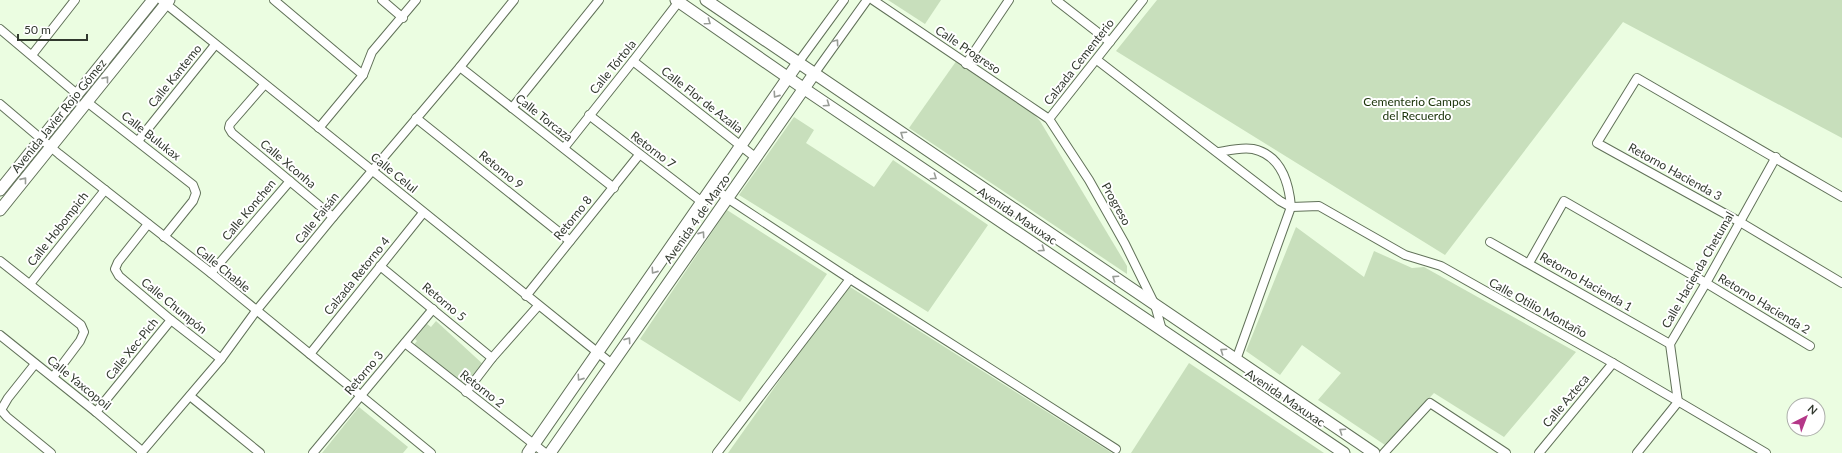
<svg xmlns="http://www.w3.org/2000/svg" width="1842" height="453" viewBox="0 0 1842 453" font-family="Lato,sans-serif">
<style>
.green{fill:#c8dfbc}
.lines{fill:none;stroke-linecap:round;stroke-linejoin:round}
.street-casing{stroke:#617159;stroke-width:10}
.secondary-casing{stroke:#617159;stroke-width:13}
.street{stroke:#fff;stroke-width:8}
.secondary{stroke:#fff;stroke-width:11}
.oneway{stroke:#989c96}
.labels{text-anchor:middle;stroke-width:4;stroke-linejoin:round;paint-order:stroke}
.street-label{font-size:12px;fill:#31382e;stroke:#fff}
.park-label{font-size:12px;fill:#193208;stroke:#fff}
</style>
<rect width="100%" height="100%" fill="#ebfde1"/>
<g class="green">
<path d="M888,0H941L925,24Z"/>
<path d="M1157,0H1842V138L1623,22L1445,255L1116,51Z"/>
<path d="M957,60L1026,106L1040,121L1127,266V274L909,128Z"/>
<path d="M794,117L814,130L806,143L874,187L893,160L988,225L928,312L739,195Z"/>
<path d="M727,210L827,274L740,402L640,339Z"/>
<path d="M1296,227L1364,277L1374,251L1412,268L1424,267L1576,352L1504,437L1434,393L1385,445L1318,400L1341,373L1302,345L1280,375L1246,351Z"/>
<path d="M847,285L1112,453H728Z"/>
<path d="M436,321L485,366L463,390L413,346L417,341L415,339L427,324L431,327Z"/>
<path d="M1189,363L1324,453H1131Z"/>
<path d="M359,407L408,447L403,453H322Z"/>
</g>
<g class="lines">
<defs>
<g id="street">
<path d="M161,0L612,364"/>
<path d="M274,0L363,75"/>
<path d="M382,0L403,18"/>
<path d="M873,0L1049,119L1089,180L1125,244L1155,305L1162,330"/>
<path d="M1056,0L1110,42"/>
<path d="M0,29L77,94"/>
<path d="M32,55L75,0"/>
<path d="M1097,60L1280,201L1291,207"/>
<path d="M633,61L755,157"/>
<path d="M798,63L844,0"/>
<path d="M966,64L1009,0"/>
<path d="M460,67L614,188"/>
<path d="M814,74L867,0"/>
<path d="M264,85L230,124L229,128L232,133L333,217"/>
<path d="M87,102L193,185L196,193L193,201L164,237"/>
<path d="M0,104L59,154L211,273L431,453"/>
<path d="M512,108L599,0"/>
<path d="M589,115L702,202"/>
<path d="M416,118L570,241"/>
<path d="M1049,119L1143,0"/>
<path d="M319,128L363,75L372,52L416,0"/>
<path d="M138,141L215,45"/>
<path d="M564,148L633,61L680,0"/>
<path d="M1219,152C1230,150 1242,147 1253,149C1281,155 1289,183 1291,207L1236,360"/>
<path d="M713,186L727,198L850,279L1116,449"/>
<path d="M1842,197L1637,78L1597,143L1740,222L1842,283"/>
<path d="M1291,207L1319,206L1405,255L1441,266L1613,363L1766,453"/>
<path d="M148,224L118,262L115,269L119,276L171,320L221,359"/>
<path d="M1490,242L1670,344"/>
<path d="M0,261L81,325L84,332L80,341L53,377"/>
<path d="M1529,263L1564,201L1706,283L1810,346"/>
<path d="M380,266L492,358"/>
<path d="M211,273L290,181"/>
<path d="M30,284L105,190"/>
<path d="M526,296L639,155"/>
<path d="M0,335L96,412L142,451"/>
<path d="M405,343L545,453"/>
<path d="M310,354L423,213"/>
<path d="M35,364L8,398L1,410L7,417L51,453"/>
<path d="M466,392L492,358L538,306"/>
<path d="M190,396L260,453"/>
<path d="M96,412L171,320"/>
<path d="M141,453L221,359L256,311L333,217L460,67L514,0"/>
<path d="M313,453L433,309"/>
<path d="M717,453L850,279"/>
<path d="M1384,453L1430,403L1506,453"/>
<path d="M1539,453L1613,363"/>
<path d="M1637,453L1678,402L1670,344L1706,283L1776,157"/>
</g>
<g id="secondary">
<path d="M676,0L803,88L1344,453"/>
<path d="M706,0L1374,453"/>
<path d="M0,190L153,0"/>
<path d="M0,210L169,0"/>
<path d="M528,453L798,63"/>
<path d="M550,453L814,74"/>
</g>
</defs>
<use href="#street" class="street-casing"/>
<use href="#secondary" class="secondary-casing"/>
<use href="#street" class="street"/>
<use href="#secondary" class="secondary"/>
</g>
<defs><path id="oneway-chevron" d="M-2-3.5L2.5 0L-2 3.5" fill="none" stroke-width="1.6" stroke-linecap="round" stroke-linejoin="round"/></defs>
<g class="oneway">
<use href="#oneway-chevron" transform="translate(708 22) rotate(35)"/>
<use href="#oneway-chevron" transform="translate(836 42) rotate(-54)"/>
<use href="#oneway-chevron" transform="translate(106 79) rotate(-51)"/>
<use href="#oneway-chevron" transform="translate(776 95) rotate(125)"/>
<use href="#oneway-chevron" transform="translate(827 104) rotate(34)"/>
<use href="#oneway-chevron" transform="translate(903 134) rotate(-146)"/>
<use href="#oneway-chevron" transform="translate(934 177) rotate(34)"/>
<use href="#oneway-chevron" transform="translate(24 180) rotate(-51)"/>
<use href="#oneway-chevron" transform="translate(702 234) rotate(-55)"/>
<use href="#oneway-chevron" transform="translate(1042 249) rotate(34)"/>
<use href="#oneway-chevron" transform="translate(654 271) rotate(125)"/>
<use href="#oneway-chevron" transform="translate(1115 278) rotate(-146)"/>
<use href="#oneway-chevron" transform="translate(628 340) rotate(-55)"/>
<use href="#oneway-chevron" transform="translate(1223 351) rotate(-146)"/>
<use href="#oneway-chevron" transform="translate(580 378) rotate(125)"/>
<use href="#oneway-chevron" transform="translate(1342 431) rotate(-146)"/>
</g>
<g class="labels">
<g class="street-label">
<text transform="translate(968 50) rotate(34)" y="4">Calle Progreso</text>
<text transform="translate(1079 62) rotate(-52)" y="4">Calzada Cementerio</text>
<text transform="translate(613 67) rotate(-51)" y="4">Calle Tórtola</text>
<text transform="translate(175 76) rotate(-51)" y="4">Calle Kantemo</text>
<text transform="translate(702 100) rotate(38)" y="4">Calle Flor de Azalia</text>
<text transform="translate(59 116) rotate(-51)" y="4">Avenida Javier Rojo Gómez</text>
<text transform="translate(544 118) rotate(38)" y="4">Calle Torcaza</text>
<text transform="translate(151 136) rotate(38)" y="4">Calle Bulukax</text>
<text transform="translate(653 150) rotate(37)" y="4">Retorno 7</text>
<text transform="translate(288 164) rotate(40)" y="4">Calle Xconha</text>
<text transform="translate(501 170) rotate(39)" y="4">Retorno 9</text>
<text transform="translate(1675 172) rotate(29)" y="4">Retorno Hacienda 3</text>
<text transform="translate(394 173) rotate(39)" y="4">Calle Celul</text>
<text transform="translate(1116 204) rotate(61)" y="4">Progreso</text>
<text transform="translate(249 210) rotate(-50)" y="4">Calle Konchen</text>
<text transform="translate(1017 216) rotate(34)" y="4">Avenida Maxuxac</text>
<text transform="translate(317 218) rotate(-51)" y="4">Calle Faisán</text>
<text transform="translate(573 218) rotate(-51)" y="4">Retorno 8</text>
<text transform="translate(697 219) rotate(-55)" y="4">Avenida 4 de Marzo</text>
<text transform="translate(58 229) rotate(-52)" y="4">Calle Hobompich</text>
<text transform="translate(223 269) rotate(39)" y="4">Calle Chable</text>
<text transform="translate(1698 270) rotate(-60)" y="4">Calle Hacienda Chetumal</text>
<text transform="translate(357 276) rotate(-51)" y="4">Calzada Retorno 4</text>
<text transform="translate(1586 282) rotate(30)" y="4">Retorno Hacienda 1</text>
<text transform="translate(444 302) rotate(40)" y="4">Retorno 5</text>
<text transform="translate(1764 304) rotate(31)" y="4">Retorno Hacienda 2</text>
<text transform="translate(174 306) rotate(39)" y="4">Calle Chumpón</text>
<text transform="translate(1538 308) rotate(29)" y="4">Calle Otilio Montaño</text>
<text transform="translate(132 349) rotate(-51)" y="4">Calle Xec-Pich</text>
<text transform="translate(364 373) rotate(-50)" y="4">Retorno 3</text>
<text transform="translate(79 383) rotate(39)" y="4">Calle Yaxcopoil</text>
<text transform="translate(482 389) rotate(38)" y="4">Retorno 2</text>
<text transform="translate(1285 398) rotate(34)" y="4">Avenida Maxuxac</text>
<text transform="translate(1566 401) rotate(-50)" y="4">Calle Azteca</text>
</g>
<g class="park-label">
<text x="1417" y="106">Cementerio Campos<tspan x="1417" dy="14">del Recuerdo</tspan></text>
</g>
</g>
<g transform="translate(1806 417) rotate(42)"><circle r="19" fill="#ffffff" stroke="#adafab"/>
<path d="M0-3L7 15L0 10L-7 15Z" fill="#b43788"/>
<text y="-6" font-size="11" font-weight="bold" text-anchor="middle" fill="#31382e">N</text>
</g>
<path d="M18 34v6h69v-6" fill="none" stroke="#31382e" stroke-width="2"/>
<text x="24" y="34" font-size="12" fill="#31382e" stroke="#ffffff" stroke-width="3" paint-order="stroke">50 m</text>
</svg>
